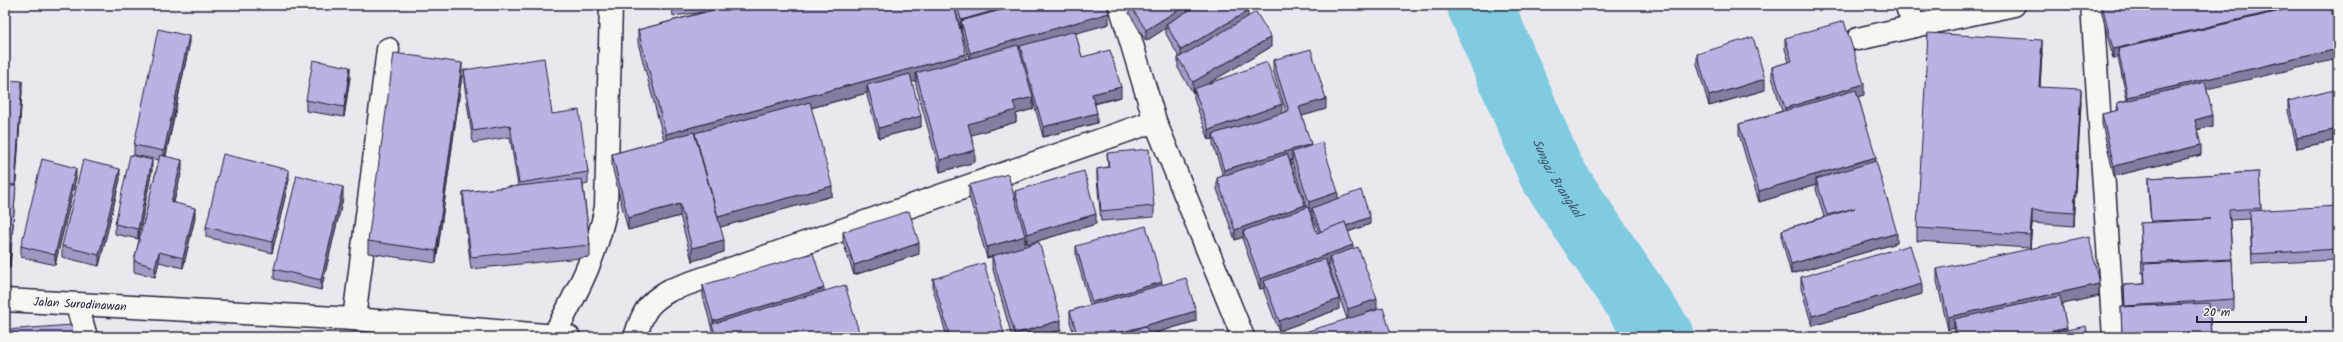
<svg xmlns="http://www.w3.org/2000/svg" width="2343" height="342" viewBox="0 0 2343 342" font-family="Kalam,sans-serif">
<style>
.lines{fill:none;stroke-linecap:round;stroke-linejoin:round}
.river{stroke:#80cbdf;stroke-width:66}
.street-casing{stroke:#22223b;stroke-width:25}
.secondary-casing{stroke:#22223b;stroke-width:25}
.street{stroke:#f6f6f2;stroke-width:22}
.secondary{stroke:#f6f6f2;stroke-width:22}
.wall{fill:#a199c3;stroke:#22223b;fill-rule:evenodd}
.shaded-wall{fill:#837d9f;stroke:#22223b}
.building{fill:#bbb2e3;stroke:#22223b}
.labels{text-anchor:middle;stroke-width:4;stroke-linejoin:round;paint-order:stroke}
.street-label{font-size:12px;fill:#22223b;stroke:#f6f6f2}
.water-label{font-size:13px;font-style:italic;fill:#3e556c;stroke:#f6f6f2}
</style>
<rect width="100%" height="100%" fill="#eae8ef"/>
<filter id="ink" filterUnits="userSpaceOnUse"><feTurbulence type="fractalNoise" baseFrequency=".025" numOctaves="2"/><feDisplacementMap in="SourceGraphic" scale="8" xChannelSelector="R" yChannelSelector="G"/><feConvolveMatrix kernelMatrix="1 2 1 2 8 2 1 2 1" color-interpolation-filters="sRGB"/></filter>
<g filter="url(#ink)">
<g class="lines">
<path class="river" id="s1" d="M1480,5L1551,172L1661,337"/>
<defs>
<g id="street">
<path d="M1120,5L1155,121L1243,337"/>
<path d="M1906,5L1915,26L2014,5"/>
<path d="M2092,5L2114,337"/>
<path d="M1858,39L1915,26"/>
<path d="M77,305L86,337"/>
<path d="M354,319L388,49"/>
<path d="M554,335C578,290 596,258 606,207L611,5"/>
<path d="M635,337C643,312 647,303 670,290L1155,121"/>
</g>
<g id="secondary">
<path id="s2" d="M5,300L354,319L569,337"/>
</g>
</defs>
<use href="#street" class="street-casing"/>
<use href="#secondary" class="secondary-casing"/>
<use href="#street" class="street"/>
<use href="#secondary" class="secondary"/>
</g>
<g class="wall">
<path d="M672,5H862V6L966,59L969,58L954,5H1107L1109,24L1075,33L1082,57L1121,97L1095,104L1097,123L1043,137L1033,100V109L1016,114V122L971,135L975,162L940,172L916,85V81L912,82L921,127L879,138L867,96V93L811,108L832,196L720,227L724,252L692,261L680,216L628,230L612,166V154L664,140L638,43V30L704,12L673,16Z"/>
<path d="M1129,5H1244L1248,17L1271,47L1207,84L1282,113L1286,112L1273,71V60L1326,109L1302,116L1311,146L1338,198L1370,224L1348,232L1353,249L1377,309L1347,319L1329,267V264H1327L1339,309L1279,331L1264,291V288L1260,289L1243,241V237L1235,240L1217,189V178L1223,176L1213,144V139L1209,140L1194,99V92L1193,93L1178,68V58L1179,57L1166,34V28L1146,41L1129,13ZM1292,160V162L1307,208H1305L1290,161ZM1312,211V215L1319,232L1317,233L1310,212Z"/>
<path d="M2100,5H2331L2207,89L2213,126L2197,130L2201,155L2114,176L2102,124V114L2117,111V103L2127,100L2118,58L2113,59Z"/>
<path d="M1785,38L1864,95L1858,96L1876,162L1897,243L1791,274L1782,240V230L1824,217L1816,189V185L1759,202L1739,134V124L1782,111L1772,77V67L1789,62L1785,49Z"/>
<path d="M189,46L166,156L182,170L174,202L195,218L183,268L159,262L155,277L134,272V261L159,160L134,155V145Z"/>
<path d="M2042,53L2040,87L2081,102L2074,226L2032,223L2030,248L1917,241V228Z"/>
<path d="M1697,54L1765,90L1709,106L1697,64Z"/>
<path d="M464,70L552,114L588,172V184L583,185L590,245V257L471,269L463,204V192L518,186L510,137L473,143L464,82Z"/>
<path d="M462,75L436,263L368,253V241Z"/>
<path d="M350,77L344,117L306,111V100Z"/>
<path d="M5,80L22,91L10,268H5Z"/>
<path d="M2288,101L2338,108V140L2297,148L2288,111Z"/>
<path d="M1107,153L1154,206V217L1101,221L1097,179V169L1108,167Z"/>
<path d="M152,170L138,239L115,234V224Z"/>
<path d="M2259,172L2261,211L2338,214V260L2252,264L2250,219L2230,220L2234,299V310L2210,311L2211,337H2122L2121,307H2124V285L2144,284V273H2142L2140,223H2151L2148,189V178Z"/>
<path d="M76,178L55,265L21,257V246Z"/>
<path d="M120,179L99,266L62,257V246Z"/>
<path d="M289,180L272,253L206,237V227Z"/>
<path d="M969,185L1015,200V191L1096,224L1027,244L1025,238V246L1061,330L1039,337H1012L992,266V256L987,258L969,196Z"/>
<path d="M343,198L321,290L274,279V269Z"/>
<path d="M843,232L919,254L854,275L843,242Z"/>
<path d="M1076,246L1162,285L1196,321L1149,335V337H1075L1070,322V311L1090,305L1076,256Z"/>
<path d="M1937,269L2099,296L2062,304L2067,330L2088,337H1955L1954,328L1948,330L1937,281Z"/>
<path d="M1801,277L1922,294L1812,326L1801,288Z"/>
<path d="M933,279L1005,337H947L933,289Z"/>
<path d="M703,285L824,292L859,337H713L712,330L703,296Z"/>
</g>
<g class="shaded-wall">
<path d="M1014,5H1050L961,21V30V20Z"/>
<path d="M1186,5H1202L1166,24V28L1146,41V30Z"/>
<path d="M2301,5H2331V8L2118,49V58L2113,59V49Z"/>
<path d="M1248,11V22L1181,61V50Z"/>
<path d="M1109,13V24L1021,49L1020,46V49L970,63V53Z"/>
<path d="M189,36V46L164,162V151Z"/>
<path d="M1271,37V47L1195,91L1194,89V92L1193,93V82Z"/>
<path d="M2042,40V53L2039,99V87Z"/>
<path d="M2338,49V59L2128,107V97Z"/>
<path d="M966,54V67L916,73V81L869,93L867,85V93L666,146V134Z"/>
<path d="M462,63V75L436,263V251Z"/>
<path d="M350,67V77L344,117V107Z"/>
<path d="M1765,79V90L1709,106V96Z"/>
<path d="M22,81V91L10,268V258Z"/>
<path d="M1864,84V95L1785,119V108Z"/>
<path d="M1121,87V97L1092,104V94Z"/>
<path d="M2081,89V102L2074,226V213Z"/>
<path d="M1033,97V109L1016,114V122L968,136V124L1013,102Z"/>
<path d="M1326,99V109L1299,117V107Z"/>
<path d="M1282,104V115L1213,134V139L1209,140V130Z"/>
<path d="M1097,113V123L1043,137V127Z"/>
<path d="M2213,115V126L2195,130V120Z"/>
<path d="M921,116V127L879,138V128Z"/>
<path d="M2338,129V140L2297,148V138Z"/>
<path d="M1311,144V155L1292,152V160L1224,181V170Z"/>
<path d="M2201,145V155L2114,176V166Z"/>
<path d="M975,150V162L940,172V160Z"/>
<path d="M1876,157V168L1816,179V185L1759,202V191Z"/>
<path d="M152,160V170L138,239V229Z"/>
<path d="M182,160V170L171,212V202Z"/>
<path d="M76,168V178L55,265V255Z"/>
<path d="M120,169V179L99,266V255Z"/>
<path d="M289,170V180L272,253V242Z"/>
<path d="M832,186V196L717,228V217Z"/>
<path d="M343,187V198L321,290V280Z"/>
<path d="M1338,192V203L1312,208V211L1309,212V202Z"/>
<path d="M680,204V216L628,230V218Z"/>
<path d="M1305,205V215L1243,231V237L1235,240V230Z"/>
<path d="M195,208V218L183,268V258Z"/>
<path d="M2032,210V223L2030,248V235Z"/>
<path d="M1096,214V224L1027,244V234Z"/>
<path d="M1370,217V224L1322,241V235Z"/>
<path d="M1897,233V243L1791,274V264Z"/>
<path d="M1025,236V247L987,258V247Z"/>
<path d="M724,240V252L692,261V248Z"/>
<path d="M919,243V254L854,275V265Z"/>
<path d="M1353,245V255L1329,257V264L1266,287L1264,281V288L1260,289V279Z"/>
<path d="M159,252V262L155,277V267Z"/>
<path d="M1162,282V293L1092,313V302Z"/>
<path d="M1922,284V294L1812,326V316Z"/>
<path d="M2099,284V296L1956,328L1954,319V328L1948,330V317Z"/>
<path d="M824,288V299L713,325V321Z"/>
<path d="M1339,299V309L1279,331V321Z"/>
<path d="M1377,299V309L1348,320V309Z"/>
<path d="M1196,311V321L1141,337H1105Z"/>
<path d="M1061,320V330L1039,337H1015V334Z"/>
<path d="M2067,328V337H2025Z"/>
<path d="M859,332V337H843Z"/>
</g>
<g class="building">
<path d="M732,5H862V6L867,5H954L966,54L666,134L638,30Z"/>
<path d="M957,5H1014L961,20Z"/>
<path d="M1019,5H1107L1109,13L970,53L961,21Z"/>
<path d="M1130,5H1186L1146,30Z"/>
<path d="M1198,5H1244L1248,11L1181,50L1166,24Z"/>
<path d="M2102,5H2301L2113,49Z"/>
<path d="M2306,5H2330L2338,37V49L2128,97L2118,49Z"/>
<path d="M1256,12L1271,37L1193,82L1178,58Z"/>
<path d="M1844,21L1864,84L1785,108L1772,67L1792,61L1785,38Z"/>
<path d="M158,29L189,36L164,151L134,145Z"/>
<path d="M1075,31L1082,57L1110,50L1121,87L1092,94L1097,113L1043,127L1020,46Z"/>
<path d="M1928,33L2042,40L2039,87L2081,89L2074,213L2032,210L2030,235L1917,228Z"/>
<path d="M1753,37L1765,79L1709,96L1697,54Z"/>
<path d="M1018,45L1033,97L1013,102L1016,110L968,124L975,150L940,160L916,73Z"/>
<path d="M1311,49L1326,99L1299,107L1311,144L1224,170L1213,134L1289,111L1273,60Z"/>
<path d="M394,53L462,63L436,251L368,241Z"/>
<path d="M544,58L552,114L579,110L588,172L519,183L510,125L473,131L464,70Z"/>
<path d="M313,60L350,67L344,107L306,100Z"/>
<path d="M1267,62L1282,104L1209,130L1194,89Z"/>
<path d="M910,74L921,116L879,128L867,85Z"/>
<path d="M5,80L22,81L15,185L5,184Z"/>
<path d="M2205,82L2213,115L2195,120L2201,145L2114,166L2102,114L2119,110L2117,103Z"/>
<path d="M1856,90L1876,157L1759,191L1739,124Z"/>
<path d="M2334,90L2338,108V129L2297,138L2288,101Z"/>
<path d="M810,102L832,186L718,217L695,133Z"/>
<path d="M694,132L724,240L692,248L680,204L628,218L612,154Z"/>
<path d="M1322,142L1338,192L1309,202L1292,152Z"/>
<path d="M1149,149L1154,206L1101,211L1097,169L1109,167L1107,153Z"/>
<path d="M223,154L289,170L272,242L206,227Z"/>
<path d="M1287,154L1305,205L1235,230L1217,178Z"/>
<path d="M130,155L152,160L138,229L115,224Z"/>
<path d="M160,155L182,160L171,202L195,208L183,258L159,252L155,267L134,261Z"/>
<path d="M42,159L76,168L55,255L21,246Z"/>
<path d="M83,160L120,169L99,255L62,246Z"/>
<path d="M1876,161L1897,233L1791,264L1782,230L1855,208L1827,215L1816,179Z"/>
<path d="M1084,171L1096,214L1027,234L1015,191Z"/>
<path d="M2259,172L2261,208L2229,210L2232,259L2142,263L2140,223L2210,219L2151,221L2148,178Z"/>
<path d="M1008,174L1025,236L987,247L969,185Z"/>
<path d="M297,175L343,187L321,280L274,269Z"/>
<path d="M582,179L590,245L471,257L463,192Z"/>
<path d="M5,186H16L10,258H5Z"/>
<path d="M1361,190L1370,217L1346,226L1345,222L1321,232L1312,208Z"/>
<path d="M2337,206L2338,249L2252,254L2250,211Z"/>
<path d="M1308,207L1317,233L1345,222L1353,245L1260,279L1243,231Z"/>
<path d="M909,211L919,243L854,265L843,232Z"/>
<path d="M1146,226L1162,282L1092,302L1076,246Z"/>
<path d="M2089,236L2099,284L1948,317L1937,269Z"/>
<path d="M1039,242L1061,320L1015,334L992,256Z"/>
<path d="M1910,245L1922,284L1812,316L1801,277Z"/>
<path d="M1358,247L1377,299L1348,309L1329,257Z"/>
<path d="M813,253L824,288L713,321L703,285Z"/>
<path d="M1325,259L1339,299L1279,321L1264,281Z"/>
<path d="M2232,260L2234,299L2125,306L2124,285L2145,284L2144,264Z"/>
<path d="M984,263L1005,337H950L933,279Z"/>
<path d="M1186,278L1196,311L1105,337H1078L1070,311Z"/>
<path d="M845,285L859,332L843,337H716L712,324Z"/>
<path d="M2060,296L2067,328L2025,337H1957L1954,319Z"/>
<path d="M2209,303L2211,337H2122L2121,307Z"/>
<path d="M1383,308L1392,337H1289Z"/>
<path d="M72,325L73,337H5V330Z"/>
<path d="M2086,326L2088,337H2033Z"/>
<path d="M1146,327L1149,337H1111Z"/>
</g>
</g>
<g class="labels">
<g class="street-label">
<text dy="4" stroke="none"><textPath href="#s2" startOffset="75">Jalan Surodinawan</textPath></text>
</g>
<g class="water-label">
<text dy="5" stroke="none"><textPath href="#s1" startOffset="190">Sungai Brangkal</textPath></text>
</g>
</g>
<rect width="2343" height="342" fill="none" stroke="#f6f6f2" stroke-width="20"/>
<rect x="10" y="10" width="2323" height="322" fill="none" stroke="#22223b" stroke-width="1.5" filter="url(#ink)"/>
<path d="M2197 316v6h109v-6" fill="none" stroke="#22223b" stroke-width="2"/>
<text x="2203" y="316" font-size="12" fill="#22223b" stroke="#f6f6f2" stroke-width="3" paint-order="stroke">20 m</text>
</svg>
